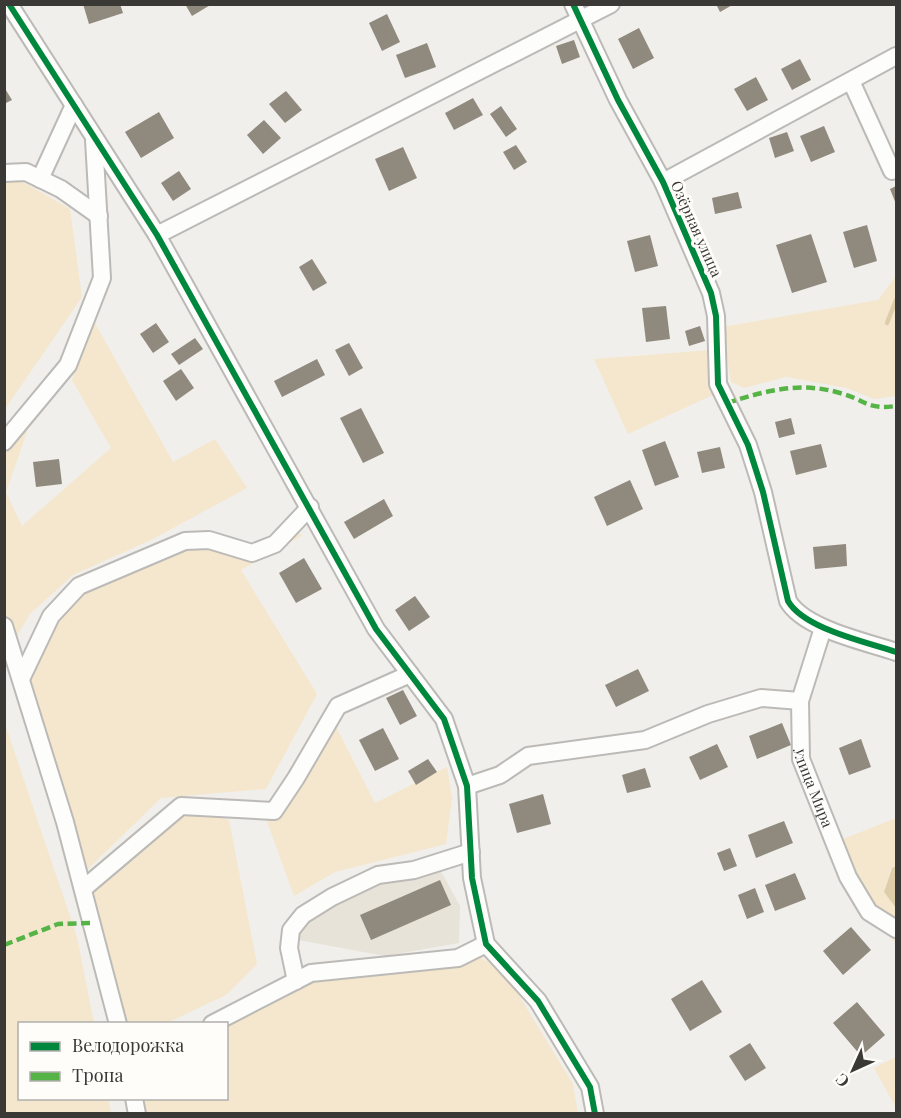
<svg xmlns="http://www.w3.org/2000/svg" width="901" height="1118" viewBox="0 0 901 1118" font-family="'Playfair Display',serif">
<style>
.built{fill:#e7e3d9}
.green{fill:#f4e7cd}
.water{fill:#dfcda9}
.lines{fill:none;stroke-linecap:round;stroke-linejoin:round}
.stream{stroke:#dfcda9;stroke-width:4.5}
.building{fill:#8f897e}
.minor-casing{stroke:#bcbab7;stroke-width:20}
.minor{stroke:#fdfdfc;stroke-width:16}
.quiet{stroke:#56b346;stroke-width:4.5;stroke-dasharray:9 4.5;stroke-linecap:butt}
.cycleway-casing{stroke:#fffdfa;stroke-width:10}
.cycleway{stroke:#00873e;stroke-width:6}
.labels{text-anchor:middle;stroke-width:6;stroke-linejoin:round;paint-order:stroke}
.street-label{font-size:15px;fill:#3a3936;stroke:#fffdfa}
</style>
<rect width="100%" height="100%" fill="#f1efeb"/>
<path class="built" d="M437,864L460,906L459,943L385,956L298,940L285,924L362,879Z"/>
<g class="green">
<path d="M21,181L70,209L82,297L5,409V183Z"/>
<path d="M896,276V396L874,399L847,388L786,377L744,388L731,382L722,327L878,300Z"/>
<path d="M92,318L173,462L215,439L247,488L151,540L73,575L30,614L5,656L4,437L16,426L27,432L6,492L22,526L111,448L72,380Z"/>
<path d="M712,350L715,394L628,434L594,359Z"/>
<path d="M288,531L303,535L241,570L317,694L266,789L161,798L85,872L17,696L34,633L82,584L181,537L239,553Z"/>
<path d="M330,715L375,803L447,767L452,798L446,844L335,872L294,896L265,816Z"/>
<path d="M4,721L77,937L94,1023L20,1024V1098L108,1099L111,1113H5Z"/>
<path d="M190,808L229,820L257,964L226,995L167,1023H118L87,888Z"/>
<path d="M896,818V866L891,868L884,892L896,908V943L886,933L838,841Z"/>
<path d="M469,951L504,971L573,1084L578,1113L145,1114L144,1099L226,1098V1024L300,982Z"/>
<path d="M896,1057V1108L874,1068Z"/>
</g>
<path class="water" d="M896,866V908L884,892L892,868Z"/>
<g class="lines">
<path class="stream" d="M887,323L896,300"/>
</g>
<g class="building">
<path d="M83,4H120L123,13L89,24Z"/>
<path d="M185,4H212L192,16Z"/>
<path d="M716,4H734L720,12Z"/>
<path d="M387,14L400,42L382,51L369,23Z"/>
<path d="M639,28L654,58L633,69L618,39Z"/>
<path d="M574,40L580,57L562,64L556,46Z"/>
<path d="M427,43L436,67L405,78L396,55Z"/>
<path d="M800,59L811,80L792,90L781,69Z"/>
<path d="M756,77L768,100L747,111L734,89Z"/>
<path d="M4,87L12,100L4,104Z"/>
<path d="M286,91L302,110L285,123L269,104Z"/>
<path d="M473,98L483,115L454,130L445,113Z"/>
<path d="M501,106L517,129L506,137L490,114Z"/>
<path d="M159,112L174,138L141,158L125,132Z"/>
<path d="M264,120L281,138L263,154L247,135Z"/>
<path d="M824,126L835,152L811,162L800,136Z"/>
<path d="M787,132L794,151L775,158L769,138Z"/>
<path d="M516,145L527,162L514,170L503,152Z"/>
<path d="M403,147L417,178L389,191L375,159Z"/>
<path d="M179,171L191,189L173,201L161,183Z"/>
<path d="M896,186V204L890,189Z"/>
<path d="M738,192L742,208L715,214L712,198Z"/>
<path d="M867,225L877,261L854,268L843,232Z"/>
<path d="M811,234L827,282L792,293L776,245Z"/>
<path d="M650,235L658,266L635,272L627,241Z"/>
<path d="M312,259L327,283L313,291L299,267Z"/>
<path d="M666,306L670,339L646,342L642,308Z"/>
<path d="M156,323L169,342L153,353L140,334Z"/>
<path d="M700,326L705,341L689,346L685,331Z"/>
<path d="M195,338L203,349L179,365L171,354Z"/>
<path d="M349,343L363,368L349,376L335,350Z"/>
<path d="M317,359L325,375L282,397L274,381Z"/>
<path d="M181,369L194,388L176,401L163,381Z"/>
<path d="M361,408L384,453L363,463L340,418Z"/>
<path d="M791,418L795,434L779,438L775,422Z"/>
<path d="M665,441L679,477L655,486L642,450Z"/>
<path d="M821,444L827,467L796,475L790,451Z"/>
<path d="M720,447L725,468L702,473L697,452Z"/>
<path d="M59,459L62,484L36,487L33,462Z"/>
<path d="M630,480L643,509L607,526L594,497Z"/>
<path d="M384,499L393,516L354,539L344,522Z"/>
<path d="M846,544L847,566L815,569L813,547Z"/>
<path d="M304,558L322,589L296,603L279,573Z"/>
<path d="M415,596L430,617L409,631L395,610Z"/>
<path d="M638,669L649,691L616,707L605,685Z"/>
<path d="M403,690L417,716L400,725L386,698Z"/>
<path d="M782,723L791,745L757,759L749,736Z"/>
<path d="M383,728L399,759L375,771L359,740Z"/>
<path d="M861,739L871,767L849,775L839,748Z"/>
<path d="M717,744L728,767L700,780L689,757Z"/>
<path d="M428,759L437,772L416,785L408,771Z"/>
<path d="M645,768L651,787L627,793L622,775Z"/>
<path d="M543,794L551,824L517,833L509,804Z"/>
<path d="M784,821L793,843L756,858L748,835Z"/>
<path d="M730,848L737,866L724,871L717,853Z"/>
<path d="M795,873L806,899L775,911L765,885Z"/>
<path d="M440,880L451,905L371,940L360,915Z"/>
<path d="M755,888L764,912L747,919L738,895Z"/>
<path d="M851,927L871,950L843,975L823,951Z"/>
<path d="M702,980L722,1012L690,1031L671,999Z"/>
<path d="M857,1002L885,1035L861,1056L833,1023Z"/>
<path d="M750,1043L766,1068L745,1081L729,1056Z"/>
</g>
<g class="lines">
<defs>
<g id="minor">
<path d="M9,4L157,235L376,629L444,719L467,786L472,878L486,944L538,1001L590,1087L595,1114"/>
<path d="M573,4L618,100L663,182L711,293L716,316L718,384L748,445L763,492L788,601C804,629 867,642 896,652"/>
<path d="M851,81L892,171"/>
<path d="M4,173L26,172L61,189L99,216"/>
<path d="M40,179L74,105"/>
<path d="M663,182L896,56"/>
<path d="M157,235L611,4"/>
<path d="M4,442L68,365L102,278L94,140"/>
<path d="M4,626L65,822L118,1024"/>
<path id="s1" d="M823,628L800,701L801,759L848,877L869,912L896,929"/>
<path d="M21,679L51,616L79,586L185,541L209,540L252,553L275,544L310,507"/>
<path d="M467,786L500,775L528,756L645,740L708,714L761,698L800,701"/>
<path d="M83,889L181,806L274,811L296,778L338,706L410,674"/>
<path d="M296,981L289,948L291,930L303,915L332,897L378,875L414,870L471,852"/>
<path d="M212,1024L311,973L458,958L486,944"/>
<path d="M134,1098L137,1114"/>
</g>
</defs>
<use href="#minor" class="minor-casing"/>
<use href="#minor" class="minor"/>
<g class="quiet">
<path d="M727,403C765,391 800,381 840,393C866,400 866,410 896,406"/>
<path d="M4,945L58,924L92,923"/>
</g>
<defs>
<g id="cycleway">
<path d="M9,4L157,235L376,629L444,719L467,786L472,878L486,944L538,1001L590,1087L595,1114"/>
<path d="M573,4L618,100L663,182L711,293L716,316L718,384L748,445L763,492L788,601C804,629 867,642 896,652"/>
</g>
</defs>
<use href="#cycleway" class="cycleway-casing"/>
<use href="#cycleway" class="cycleway"/>
</g>
<g class="labels">
<g class="street-label">
<text transform="translate(696 229) rotate(66)" y="5">Озёрная улица</text>
<text dy="5" stroke="none"><textPath href="#s1" startOffset="166">улица Мира</textPath></text>
</g>
</g>
<rect width="901" height="1118" fill="none" stroke="#3a3936" stroke-width="12"/>
<rect x="18" y="1022" width="210" height="78" fill="#fffdfa" stroke="#b0afac" stroke-width="1.5"/>
<rect x="30" y="1042" width="30" height="9" fill="#00873e" stroke="#b0afac" stroke-width="1.5"/>
<text x="72" y="1052" font-size="18" fill="#3a3936">Велодорожка</text>
<rect x="30" y="1072" width="30" height="9" fill="#56b346" stroke="#b0afac" stroke-width="1.5"/>
<text x="72" y="1082" font-size="18" fill="#3a3936">Тропа</text>
<g transform="translate(853 1070) rotate(225)" stroke="#fffdfa" stroke-width="4.5" paint-order="stroke">
<path d="M0-4.5L10 22L0 15L-10 22Z" fill="#3a3936"/>
<text y="-9" font-size="16" font-weight="bold" text-anchor="middle" fill="#3a3936">С</text>
</g>
</svg>
